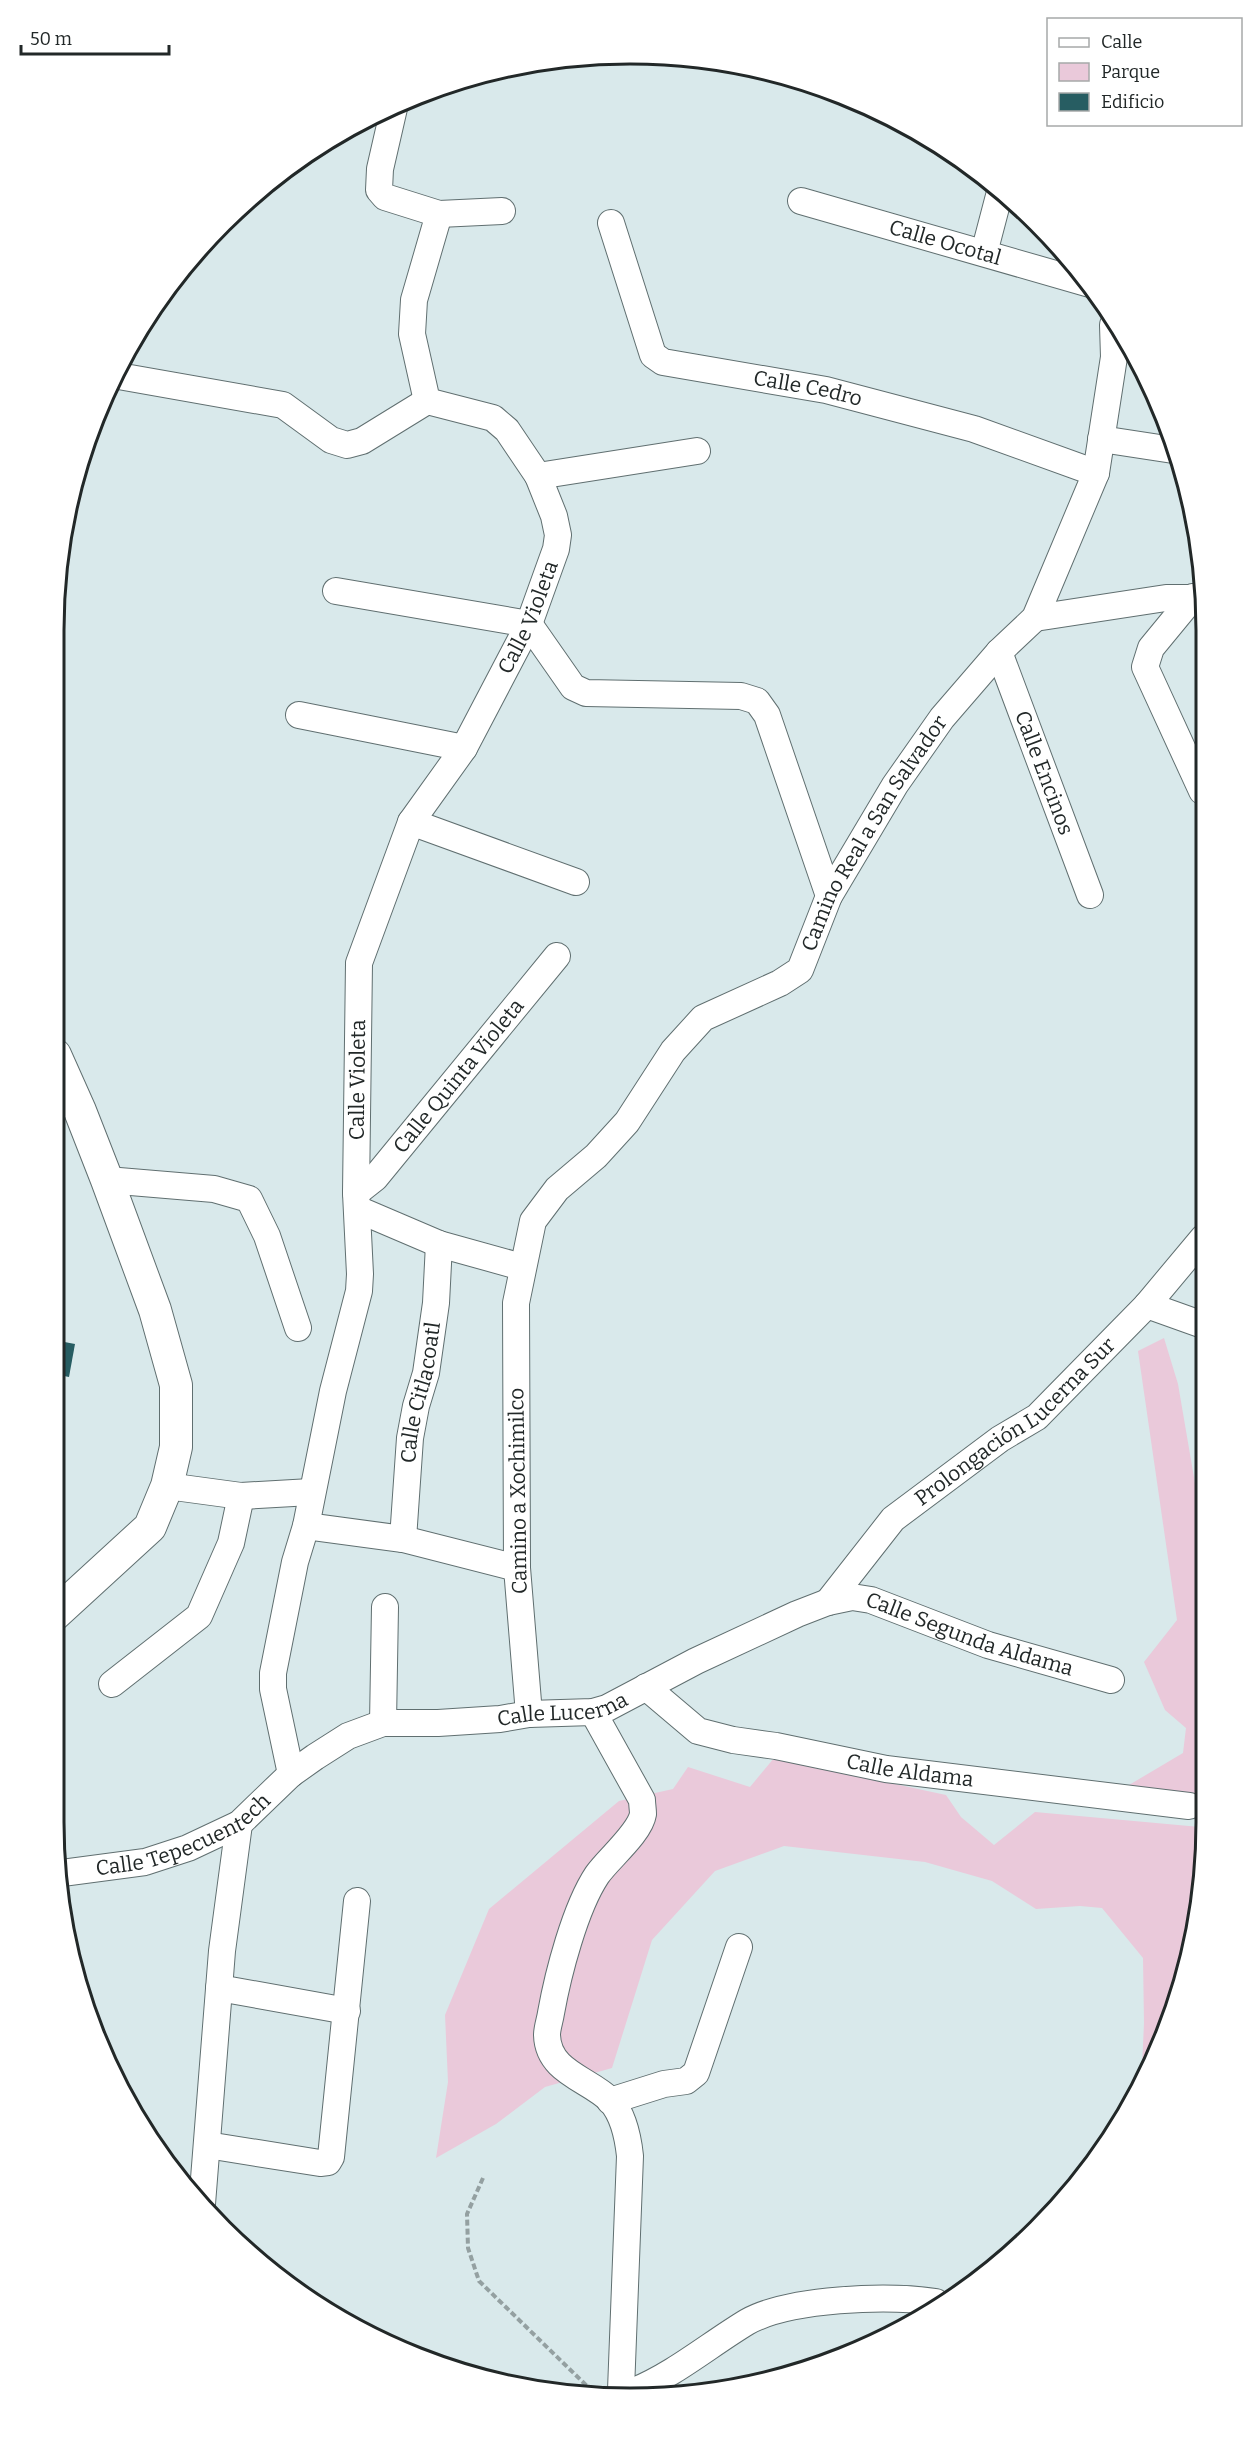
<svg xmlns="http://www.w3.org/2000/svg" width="1260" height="2452" viewBox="0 0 1260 2452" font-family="Bitter,serif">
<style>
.green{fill:#eac9da}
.building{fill:#275d62}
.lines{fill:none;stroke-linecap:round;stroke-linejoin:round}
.minor-casing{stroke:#606f70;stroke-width:28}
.major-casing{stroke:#606f70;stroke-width:34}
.path{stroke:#94a0a1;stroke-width:4;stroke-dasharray:6 3;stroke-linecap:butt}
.minor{stroke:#fff;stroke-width:26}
.major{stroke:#fff;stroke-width:32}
.labels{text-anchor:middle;stroke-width:6;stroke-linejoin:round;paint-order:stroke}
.street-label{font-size:21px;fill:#222828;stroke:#fff}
.rim{fill:none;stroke:#222828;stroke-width:3}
</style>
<rect width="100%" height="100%" fill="#d9e9eb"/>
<g class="green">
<path d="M1164,1338L1178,1384L1204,1536L1205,1798L1129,1785L1183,1753L1186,1728L1165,1710L1144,1662L1177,1620L1138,1351Z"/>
<path d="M774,1758L946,1795L961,1817L994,1845L1035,1812L1200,1827L1205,1821V1859L1186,1971L1146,2077L1142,2067L1144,2023L1143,1958L1102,1908L1080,1906L1036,1909L992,1881L925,1862L784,1846L715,1871L652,1940L612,2068L545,2087L496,2124L436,2158L448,2082L445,2015L489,1909L619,1801L673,1789L688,1767L750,1787Z"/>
</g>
<path class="building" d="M54,1340L75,1344L69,1377L54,1374Z"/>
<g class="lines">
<defs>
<g id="minor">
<path id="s1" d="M801,201L1090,284"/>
<path d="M439,214L502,211"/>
<path id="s2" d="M611,223L653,355L663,362L826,390L974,429L1096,473"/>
<path d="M984,253L1000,192"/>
<path d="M113,375L283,405L331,440L347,445L362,441L427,401"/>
<path d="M1101,439L1173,450"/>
<path d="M538,476L697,451"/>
<path d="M336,591L529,624L573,687L586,693L741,696L757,701L767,715L829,896"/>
<path d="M1193,597L1151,648L1145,667L1202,791"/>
<path d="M1035,618L1166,598H1201"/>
<path id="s3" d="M999,652L1090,895"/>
<path d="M299,715L464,748"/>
<path d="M411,822L576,882"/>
<path d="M107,1180L214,1189L249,1199L267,1236L298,1328"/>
<path id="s4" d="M356,1193L375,1178L557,956"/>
<path d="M357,1209L439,1244L522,1267"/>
<path d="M1147,1305L1203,1325"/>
<path d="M167,1486L241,1496L311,1492"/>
<path d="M306,1526L403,1539L517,1568"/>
<path id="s5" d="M403,1539L410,1438L416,1406L426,1373L436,1303L439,1244"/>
<path id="s6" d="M828,1602L893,1519L1000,1439L1037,1417L1147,1305L1203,1238"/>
<path d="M112,1684L199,1616L231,1543L241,1496"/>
<path id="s7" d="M646,1687L698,1731L733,1740L776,1746L886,1769L1189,1806"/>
<path d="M593,1712L642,1800C642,1804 643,1810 643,1814C640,1833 608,1859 597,1875C575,1908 558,1974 551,2013C550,2020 547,2028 547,2035C548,2073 590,2079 611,2101C624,2116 628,2137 630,2156L621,2390"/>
<path id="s8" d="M529,1714L517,1568L516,1303L533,1221L557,1189L596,1156L627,1122L673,1051L703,1018L780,983L800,970L829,896L895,785L942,718L999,652L1035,618L1096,473L1114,357L1113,325"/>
<path d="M383,1723L385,1607"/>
<path id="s9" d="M291,1774L273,1689V1673L295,1562L306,1526L333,1391L359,1291L360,1274L356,1193L359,963L411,822L464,748L529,624L556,549L558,535L554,516L538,476L507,430L493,418L427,401L412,334L414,300L439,214L385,197L379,190L380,169L394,108"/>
<path id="s10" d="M62,1873L145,1862L188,1848L239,1824L291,1774L315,1757L348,1736L383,1723H438L500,1719L529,1714L593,1712L607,1708L696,1661L797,1614L828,1602L852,1597L871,1600L988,1645L1111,1680"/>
<path d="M219,1988L347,2011"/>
<path d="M610,2101L664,2084L686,2081L696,2073L739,1947"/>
<path d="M207,2145L320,2163L328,2162L331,2157L357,1901"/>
<path d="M202,2204L222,1951L239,1824"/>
<path d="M634,2391C675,2374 709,2345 747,2322C790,2298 887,2295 936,2302"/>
</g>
<path id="major" d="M54,1615L150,1527L167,1486L176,1447V1385L155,1310L107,1180L80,1111L55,1055"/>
</defs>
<use href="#minor" class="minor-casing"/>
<use href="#major" class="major-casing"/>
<path class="path" d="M483,2178L467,2214L468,2248L479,2281L590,2389"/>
<use href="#minor" class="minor"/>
<use href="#major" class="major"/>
</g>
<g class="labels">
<g class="street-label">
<text dy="7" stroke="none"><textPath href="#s1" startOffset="150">Calle Ocotal</textPath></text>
<text dy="7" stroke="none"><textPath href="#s2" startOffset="298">Calle Cedro</textPath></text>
<text dy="7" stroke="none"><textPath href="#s9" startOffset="1210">Calle Violeta</textPath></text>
<text dy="7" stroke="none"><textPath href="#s3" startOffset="129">Calle Encinos</textPath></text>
<text dy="7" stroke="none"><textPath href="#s8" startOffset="1026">Camino Real a San Salvador</textPath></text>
<text dy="7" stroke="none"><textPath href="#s4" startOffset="156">Calle Quinta Violeta</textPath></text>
<text dy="7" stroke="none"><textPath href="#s9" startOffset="706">Calle Violeta</textPath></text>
<text dy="7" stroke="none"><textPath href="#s5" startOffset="148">Calle Citlacoatl</textPath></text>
<text dy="7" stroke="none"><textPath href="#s6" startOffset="262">Prolongación Lucerna Sur</textPath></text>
<text transform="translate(518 1491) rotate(-91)" y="7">Camino a Xochimilco</text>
<text dy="7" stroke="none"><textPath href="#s10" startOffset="982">Calle Segunda Aldama</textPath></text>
<text dy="7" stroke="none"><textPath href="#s10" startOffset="544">Calle Lucerna</textPath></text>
<text dy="7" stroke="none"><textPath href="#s7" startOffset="284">Calle Aldama</textPath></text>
<text dy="7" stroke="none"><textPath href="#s10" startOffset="129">Calle Tepecuentech</textPath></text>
</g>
</g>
<path d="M0 0H1260V2452H0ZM630 64H630A566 566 0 0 1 1196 630V1822A566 566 0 0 1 630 2388H630A566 566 0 0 1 64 1822V630A566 566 0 0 1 630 64Z" fill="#fff" fill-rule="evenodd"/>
<path class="rim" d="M630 64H630A566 566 0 0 1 1196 630V1822A566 566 0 0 1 630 2388H630A566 566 0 0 1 64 1822V630A566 566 0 0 1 630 64Z"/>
<rect x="1047" y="18" width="195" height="108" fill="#ffffff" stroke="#a7a9a9" stroke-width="1.5"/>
<rect x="1059" y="38" width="30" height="9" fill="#ffffff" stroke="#a7a9a9" stroke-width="1.5"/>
<text x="1101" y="48" font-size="18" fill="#222828">Calle</text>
<rect x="1059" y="63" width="30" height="18" fill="#eac9da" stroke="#a7a9a9" stroke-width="1.5"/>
<text x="1101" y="78" font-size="18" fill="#222828">Parque</text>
<rect x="1059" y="93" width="30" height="18" fill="#275d62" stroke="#a7a9a9" stroke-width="1.5"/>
<text x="1101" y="108" font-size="18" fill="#222828">Edificio</text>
<path d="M21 45v9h148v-9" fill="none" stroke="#222828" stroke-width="3"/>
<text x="30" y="45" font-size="18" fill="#222828" stroke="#ffffff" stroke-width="4.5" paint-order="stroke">50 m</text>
</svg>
